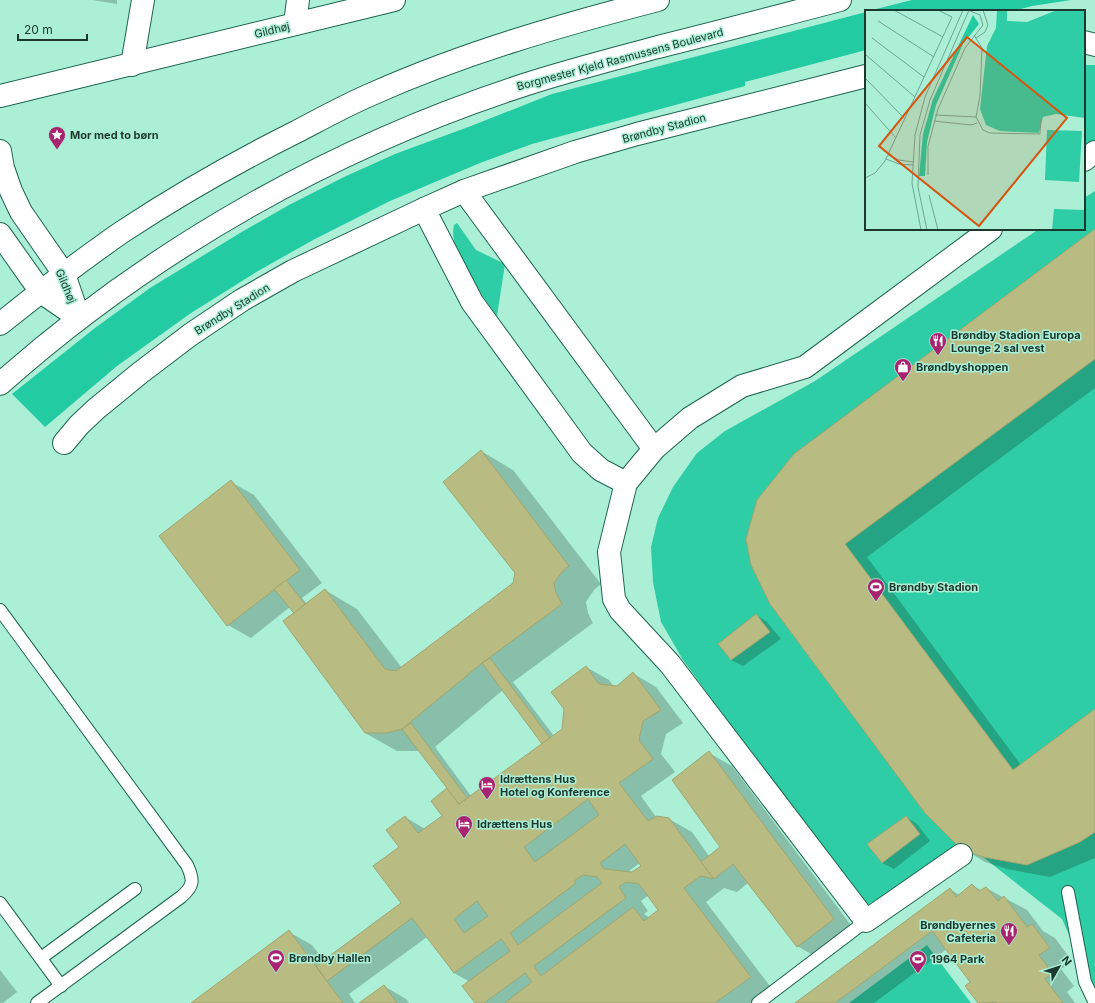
<svg xmlns="http://www.w3.org/2000/svg" width="1095" height="1003" viewBox="0 0 1095 1003" font-family="Inter,sans-serif">
<style>
.green{fill:#2fcda5}
.forest{fill:#22cba2}
.shadow{fill:#0003;fill-rule:evenodd}
.building{fill:#b8bc82;stroke:#a2a56c;fill-rule:evenodd}
.lines{fill:none;stroke-linecap:round;stroke-linejoin:round}
.service-casing{stroke:#1e6551;stroke-width:14}
.minor-casing{stroke:#1e6551;stroke-width:24}
.tertiary-casing{stroke:#1e6551;stroke-width:24}
.service{stroke:#fff;stroke-width:12}
.minor{stroke:#fff;stroke-width:22}
.tertiary{stroke:#fff;stroke-width:22}
.labels{text-anchor:middle;stroke-width:3;stroke-linejoin:round;paint-order:stroke}
.street-label{font-size:11px;fill:#1c382f;stroke:#aaefd6}
.poi-label{font-size:11px;font-weight:bold;fill:#1c382f;stroke:#aaefd6;text-anchor:start}
.inset-road{fill:none;stroke:#71a693;stroke-width:1}
.view{fill:#d45610;fill-opacity:0.15;stroke:#d45610;stroke-width:2}
.inset-edge{fill:none;stroke:#1c382f;stroke-width:2}
</style>
<rect width="100%" height="100%" fill="#aaefd6"/>
<g class="green">
<path d="M1084,65H1095V142L1084,150Z"/>
<path d="M1095,191V993L1062,919L983,857L961,849L864,907L683,660L661,622L653,582L651,547L658,518L673,487L697,453L725,431L815,381L1039,229H1084V198Z"/>
<path d="M457,223L476,250L505,264L497,316C483,296 447,250 454,225Z"/>
<path d="M927,945L971,1003H849Z"/>
</g>
<g class="forest">
<path d="M912,0H1071L1032,6L1013,11H868Z"/>
<path d="M866,12V50L745,82V86L532,144L480,163L390,201L313,240L258,271L191,313L117,366L45,427L12,394L95,328L150,288L240,233L289,205L344,177L395,154L471,126L552,94Z"/>
</g>
<g class="shadow">
<path d="M92,0H117V4Z"/>
<path d="M1095,230V388L867,557L1021,765L1095,711V858L1050,877L1007,869L985,862L962,848L771,604Z"/>
<path d="M481,451L513,470L601,584L594,590L586,602L588,613L593,623L513,682L554,736L563,730L586,667L609,680L614,687H617L634,674L656,687L683,723L666,734L661,754L675,772L641,796L656,817L669,819L692,832L709,856L721,847L709,753L732,766L856,932L820,959L797,946L748,883L737,892L724,888L706,902L773,990L755,1003H476L470,982L454,973L427,937L349,994L355,1003H193L289,932L312,945L324,961L402,903L400,847L405,817L425,829L443,816L449,789L420,751H397L365,733L290,607L251,638L228,625L231,482L254,495L322,583L302,598L307,604L325,590L357,609L402,668L514,584L516,572ZM503,690L543,744L471,796L435,747ZM640,863L642,866L633,873H626ZM649,895L660,910L650,918L644,914L648,911L641,901Z"/>
<path d="M756,615L767,622L781,639L743,666L731,660Z"/>
<path d="M906,817L917,824L930,841L894,869L882,863Z"/>
<path d="M972,885L982,891L986,888L1027,910L1043,931L1055,938L1072,961L1061,969L1074,986L1067,992L1075,1003H979L967,986L971,982L947,949L874,1003H796L950,889L959,895Z"/>
<path d="M0,970L17,992L3,1003H0Z"/>
<path d="M384,986L406,999L409,1003H360Z"/>
</g>
<g class="building">
<path d="M1095,229V359L845,544L1013,770L1095,709V832L1080,842L1027,865L983,857L961,849L925,813L770,604L751,565L746,539L757,500L794,454Z"/>
<path d="M481,450L569,566L562,572L554,583L556,593L562,604L482,663L402,729L387,733H365L283,621L325,589L385,669L396,671L513,583L515,573L443,482Z"/>
<path d="M231,480L300,570L227,626L159,536Z"/>
<path d="M286,580L305,604L294,613L274,589Z"/>
<path d="M756,614L770,632L731,660L718,644Z"/>
<path d="M490,658L550,738L542,744L482,663Z"/>
<path d="M586,666L599,684L617,686L633,672L661,710L643,721L639,740L653,759L619,783L648,821L657,816L669,818L714,879L701,876L684,888L751,977L715,1003H505L532,982L525,973L484,1003H475L462,986L510,951L501,939L454,973L412,918L327,981L316,966L401,903L373,866L399,847L386,830L405,816L418,833L442,816L431,801L447,788L459,804L562,729L564,709L551,692ZM588,799L599,815L535,862L524,847ZM625,844L641,866L632,872L604,869L600,863ZM583,875L597,877L602,883L518,945L510,933L576,883L574,881ZM626,882L639,884L658,910L644,921L633,907L541,976L534,966L626,898L619,887ZM477,901L488,916L464,933L454,919Z"/>
<path d="M411,723L467,798L459,804L402,729Z"/>
<path d="M709,751L834,919L797,947L733,864L714,879L701,862L720,847L672,780Z"/>
<path d="M906,816L920,834L882,863L867,844Z"/>
<path d="M972,884L979,891L986,887L998,901L1004,896L1027,927L1032,924L1050,948L1039,955L1052,973L1045,979L1063,1003H997L996,1002L978,1003L965,986L970,982L932,931L835,1003H795L950,888L956,897Z"/>
<path d="M289,930L343,1003H191Z"/>
<path d="M384,985L397,1003H359Z"/>
</g>
<g class="lines">
<defs>
<g id="service">
<path d="M0,610L187,865C194,880 194,886 181,897L37,1003"/>
<path d="M1068,892L1085,982L1095,1003"/>
<path d="M0,903L61,986"/>
<path d="M41,958L135,889"/>
<path d="M758,1003L866,921"/>
</g>
<g id="minor">
<path d="M295,24L298,0"/>
<path d="M1084,42L1095,45"/>
<path d="M132,65L143,0"/>
<path d="M0,96L394,0"/>
<path d="M0,151L3,168L11,191L21,212L64,274L79,318"/>
<path d="M1084,160L1095,152"/>
<path d="M464,191L654,449L690,418L742,386L805,367L991,229"/>
<path d="M424,209L472,302L582,453L601,470L626,483"/>
<path d="M0,234L41,292L79,318"/>
<path d="M64,443L79,425L96,409L140,373L190,335L242,300L293,271L424,209L464,191L575,152L637,134L866,76"/>
<path d="M654,449L626,483L609,552L614,599L620,610L670,664L866,921L961,855"/>
</g>
<g id="tertiary">
<path d="M0,324C40,292 80,261 122,232C178,195 236,162 296,132C321,119 346,105 372,94C464,53 561,25 658,0"/>
<path d="M0,384C152,249 334,146 527,84C570,70 614,59 658,47C719,32 779,16 840,0"/>
</g>
</defs>
<use href="#service" class="service-casing"/>
<use href="#minor" class="minor-casing"/>
<use href="#tertiary" class="tertiary-casing"/>
<use href="#service" class="service"/>
<use href="#minor" class="minor"/>
<use href="#tertiary" class="tertiary"/>
</g>
<defs>
<symbol id="sight-pin" viewBox="-11 -11 22 30"><path d="M0 17L-7.5 6A9.5 9.5 0 1 1 7.5 6Z" fill="#a82470" stroke="#aaefd6"/><path d="M0-6L1.8-2.2L6-1.7L2.9 1.2L3.7 5.4L0 3.3L-3.7 5.4L-2.9 1.2L-6-1.7L-1.8-2.2Z" fill="#fff"/></symbol>
<symbol id="restaurant-pin" viewBox="-11 -11 22 30"><path d="M0 17L-7.5 6A9.5 9.5 0 1 1 7.5 6Z" fill="#a82470" stroke="#aaefd6"/><path d="M-5-6h1v4h1v-4h1v4h1v-4h1v5L-1.5 .5V6h-2V.5L-5-1ZM5-6V6H3V1.5H1.5Q1.5-4 5-6Z" fill="#fff"/></symbol>
<symbol id="shop-pin" viewBox="-11 -11 22 30"><path d="M0 17L-7.5 6A9.5 9.5 0 1 1 7.5 6Z" fill="#a82470" stroke="#aaefd6"/><path d="M-5-2.5h2.3a2.7 3.5 0 0 1 5.4 0H5L5.5 6h-11ZM-1.5-2.5h3a1.5 2.3 0 0 0-3 0Z" fill="#fff"/></symbol>
<symbol id="stadium-pin" viewBox="-11 -11 22 30"><path d="M0 17L-7.5 6A9.5 9.5 0 1 1 7.5 6Z" fill="#a82470" stroke="#aaefd6"/><path d="M0-5a6.5 5 0 1 0 0 10a6.5 5 0 1 0 0-10ZM-3.5-1.8h7v3.6h-7Z" fill="#fff"/></symbol>
<symbol id="hotel-pin" viewBox="-11 -11 22 30"><path d="M0 17L-7.5 6A9.5 9.5 0 1 1 7.5 6Z" fill="#a82470" stroke="#aaefd6"/><path d="M-6-4.5h1.5V1H6V5H4.5V3h-9V5H-6ZM-4 0a1.8 1.8 0 1 1 3.6 0ZM.5 0V-2.5h3Q6-2.5 6 0Z" fill="#fff"/></symbol>
</defs>
<g fill-rule="evenodd">
<use href="#sight-pin" x="47" y="125" width="20" height="27"/>
<use href="#restaurant-pin" x="928" y="331" width="20" height="27"/>
<use href="#shop-pin" x="893" y="357" width="20" height="27"/>
<use href="#stadium-pin" x="866" y="577" width="20" height="27"/>
<use href="#hotel-pin" x="477" y="775" width="20" height="27"/>
<use href="#hotel-pin" x="454" y="814" width="20" height="27"/>
<use href="#restaurant-pin" x="999" y="921" width="20" height="27"/>
<use href="#stadium-pin" x="266" y="948" width="20" height="27"/>
<use href="#stadium-pin" x="908" y="949" width="20" height="27"/>
</g>
<g class="labels">
<g class="street-label">
<text transform="translate(272 30) rotate(-14)" y="4">Gildhøj</text>
<text transform="translate(620 59) rotate(-15)" y="4">Borgmester Kjeld Rasmussens Boulevard</text>
<text transform="translate(664 128) rotate(-15)" y="4">Brøndby Stadion</text>
<text transform="translate(66 286) rotate(67)" y="4">Gildhøj</text>
<text transform="translate(232 309) rotate(-32)" y="4">Brøndby Stadion</text>
</g>
<g class="poi-label">
<text x="70" y="139">Mor med to børn</text>
<text x="951" y="339">Brøndby Stadion Europa<tspan x="951" dy="13">Lounge 2 sal vest</tspan></text>
<text x="916" y="371">Brøndbyshoppen</text>
<text x="889" y="591">Brøndby Stadion</text>
<text x="500" y="783">Idrættens Hus<tspan x="500" dy="13">Hotel og Konference</tspan></text>
<text x="477" y="828">Idrættens Hus</text>
<text x="996" y="929" text-anchor="end">Brøndbyernes<tspan x="996" dy="13">Cafeteria</tspan></text>
<text x="289" y="962">Brøndby Hallen</text>
<text x="931" y="963">1964 Park</text>
</g>
</g>
<g transform="translate(865 10)">
<rect width="220" height="220" fill="#aaefd6"/>
<path d="M132,0H142V11L162,12L192,0H220V108L191,104L178,107L174,123L135,121L121,115L115,99L122,36L131,18ZM182,120L217,121L214,172L180,170ZM189,199L220,200V220H187Z" fill="#2fcda5"/>
<path d="M108,5L114,14L98,34L71,95L62,132L60,166H54L58,124L68,89Z" fill="#22cba2"/>
<path class="inset-road" d="M29,0L78,27M13,11L69,47M7,28L59,67M111,28L120,22L123,15L118,0M1,45L50,87M0,68L40,109M0,93L31,128M70,105L111,107L115,86L117,38L109,25M111,107L118,120L125,123L175,124L176,109M69,111L106,115L112,113M23,145L34,150L48,152M21,149L34,154L48,155M63,165V136L73,99L100,38L118,15L115,5L103,0M0,168L10,163L20,151L87,7L73,0M64,185L73,220M56,220L47,173L50,125L60,87L98,0M62,220L53,177L55,125L65,90L104,0"/>
<path class="view" d="M102,27L202,108L114,216L14,136Z"/>
<rect width="220" height="220" class="inset-edge"/>
</g>
<g transform="translate(1059 967) rotate(51)" stroke="#aaefd6" stroke-width="3" paint-order="stroke">
<path d="M0-3L7 15L0 10L-7 15Z" fill="#1c382f"/>
<text y="-6" font-size="11" font-weight="bold" text-anchor="middle" fill="#1c382f">N</text>
</g>
<path d="M18 34v6h69v-6" fill="none" stroke="#1c382f" stroke-width="2"/>
<text x="24" y="34" font-size="12" fill="#1c382f" stroke="#aaefd6" stroke-width="3" paint-order="stroke">20 m</text>
</svg>
